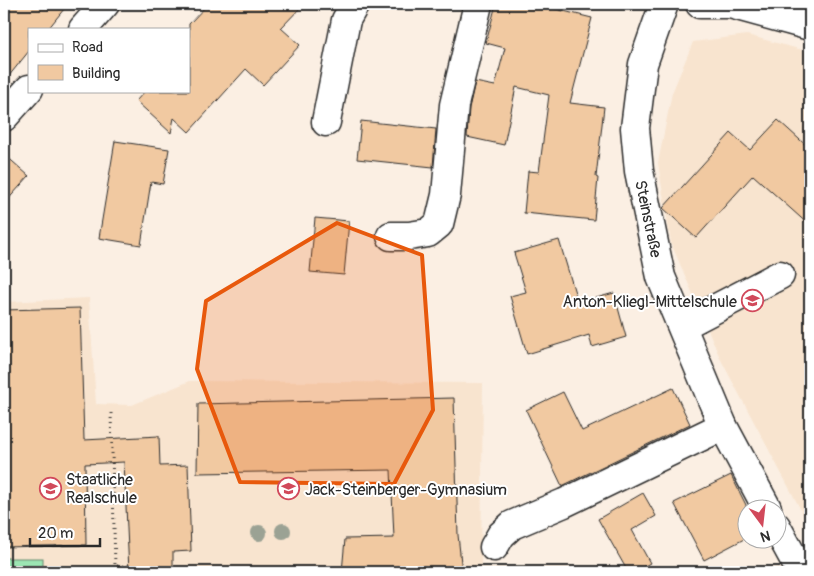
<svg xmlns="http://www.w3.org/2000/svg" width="814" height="576" viewBox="0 0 814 576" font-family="Pangolin,sans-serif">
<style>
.built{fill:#f8e4cf}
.green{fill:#9ce5b3;stroke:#64886f}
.building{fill:#f1c9a1;stroke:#2b2b2b}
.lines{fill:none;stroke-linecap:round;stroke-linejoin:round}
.minor-casing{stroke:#2b2b2b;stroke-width:31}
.path{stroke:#2b2b2b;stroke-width:3;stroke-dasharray:1 4;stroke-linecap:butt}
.minor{stroke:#fff;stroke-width:28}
.tree{fill:#9ba294}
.marked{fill:#e8590c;fill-opacity:0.2;stroke:#e8590c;stroke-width:4;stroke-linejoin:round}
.labels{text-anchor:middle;stroke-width:4;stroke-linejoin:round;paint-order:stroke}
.street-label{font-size:16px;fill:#2b2b2b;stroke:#fff}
.poi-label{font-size:16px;fill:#2b2b2b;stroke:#fff;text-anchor:start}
</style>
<rect width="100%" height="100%" fill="#fbefe3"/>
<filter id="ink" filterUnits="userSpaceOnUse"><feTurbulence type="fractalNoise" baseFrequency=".02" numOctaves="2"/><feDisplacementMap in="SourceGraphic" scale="10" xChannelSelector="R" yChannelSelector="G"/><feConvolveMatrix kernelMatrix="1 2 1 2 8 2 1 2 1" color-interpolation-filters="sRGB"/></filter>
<g filter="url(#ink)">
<g class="built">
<path d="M747,35L810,52V527L721,360L671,243L658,163L672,93L693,42Z"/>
<path d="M89,298L96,404L132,405L190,381L483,383L481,572H4V302Z"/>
</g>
<rect class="green" x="4" y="558" width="39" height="14"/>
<g class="building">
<path d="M4,4H68L48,29H29V51L4,82Z"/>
<path d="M208,4H304L281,28L300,45L263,85L246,69L189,132L174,118L171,133L136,101L145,91H189V24Z"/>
<path d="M496,4H535L592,18L570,103L604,107L596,177L598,178L594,220L524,213L528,171L539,172L549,95L516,87L504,145L467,137L469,108L475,82L495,86L505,48L486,43Z"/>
<path d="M778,120L810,149V226L753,175L696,238L663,208L731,133L750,150Z"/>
<path d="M361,121L436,129L433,167L357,159Z"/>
<path d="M115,141L169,149L163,184L151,182L141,245L99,238Z"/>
<path d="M4,154L29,176L4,204Z"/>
<path d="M315,218L349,221L344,275L310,272Z"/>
<path d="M559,240L578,303L614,293L626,337L592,347L589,335L527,354L510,296L526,292L514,253Z"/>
<path d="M80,308L84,440L159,436L160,466L188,465L191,551L173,552V572H129L124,462L85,464L86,545L4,547V310Z"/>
<path d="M673,388L690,424L562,486L526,410L563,392L582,431Z"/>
<path d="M454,398L458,535L462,572H342L345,539L394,538L391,470L197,473L198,404Z"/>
<path d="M731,475L746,505V538L704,560L674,503Z"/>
<path d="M643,493L656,516L632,530L650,563L634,572H628L598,519Z"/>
</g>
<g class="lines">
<defs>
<g id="minor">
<path id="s1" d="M664,4L643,64L635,128L639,171L661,277L723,426L767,508"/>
<path d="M700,4H730L810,26"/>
<path d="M83,29L105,4"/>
<path d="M4,117L29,89"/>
<path d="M326,122L346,20L355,4"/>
<path d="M391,236H409L428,233L439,224L446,195L454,105L478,4"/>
<path d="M682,326L780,275"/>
<path d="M776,526L801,572"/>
<path d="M494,547L501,535L512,525L564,503L723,426"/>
</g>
</defs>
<use href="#minor" class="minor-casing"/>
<path class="path" d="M111,413L115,566L183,569"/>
<use href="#minor" class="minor"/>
</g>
<g class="tree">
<circle cx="283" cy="531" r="8"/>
<circle cx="259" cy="533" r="8"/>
</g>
</g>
<path class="marked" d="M337,223L422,255L433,410L394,484L240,482L197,369L206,301Z"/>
<defs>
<symbol id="school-ring" viewBox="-11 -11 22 22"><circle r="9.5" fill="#fff" stroke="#d1495b" stroke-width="1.5"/><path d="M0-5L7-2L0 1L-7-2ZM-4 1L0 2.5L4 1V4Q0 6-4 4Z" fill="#d1495b"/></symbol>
</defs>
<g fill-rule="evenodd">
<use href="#school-ring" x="740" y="288" width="25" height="25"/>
<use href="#school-ring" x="38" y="476" width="25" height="25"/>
<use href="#school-ring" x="276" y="476" width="25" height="25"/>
</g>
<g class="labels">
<g class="street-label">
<text dy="6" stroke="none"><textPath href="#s1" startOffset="220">Steinstraße</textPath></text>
</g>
<g class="poi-label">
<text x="737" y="307" text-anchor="end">Anton-Kliegl-Mittelschule</text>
<text x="66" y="485">Staatliche<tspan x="66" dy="18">Realschule</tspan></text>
<text x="305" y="495">Jack-Steinberger-Gymnasium</text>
</g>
</g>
<rect width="814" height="576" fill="none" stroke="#fff" stroke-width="20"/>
<rect x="10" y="10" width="794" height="556" fill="none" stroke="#2b2b2b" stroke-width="2" filter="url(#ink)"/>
<rect x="28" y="28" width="162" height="65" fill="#ffffff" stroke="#aaaaaa"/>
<rect x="38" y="44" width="25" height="8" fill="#ffffff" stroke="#aaaaaa"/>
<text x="72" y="52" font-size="15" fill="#2b2b2b">Road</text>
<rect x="38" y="65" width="25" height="15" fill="#f1c9a1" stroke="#aaaaaa"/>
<text x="72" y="78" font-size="15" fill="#2b2b2b">Building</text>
<g transform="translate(762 524) rotate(165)"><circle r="24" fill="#ffffff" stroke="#aaaaaa"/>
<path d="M0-4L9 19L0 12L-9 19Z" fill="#d1495b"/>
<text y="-8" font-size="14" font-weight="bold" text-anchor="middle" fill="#2b2b2b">N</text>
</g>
<path d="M30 538v8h70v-8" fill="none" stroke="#2b2b2b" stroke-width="2.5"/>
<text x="38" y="538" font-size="15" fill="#2b2b2b" stroke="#ffffff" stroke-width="4" paint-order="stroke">20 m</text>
</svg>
